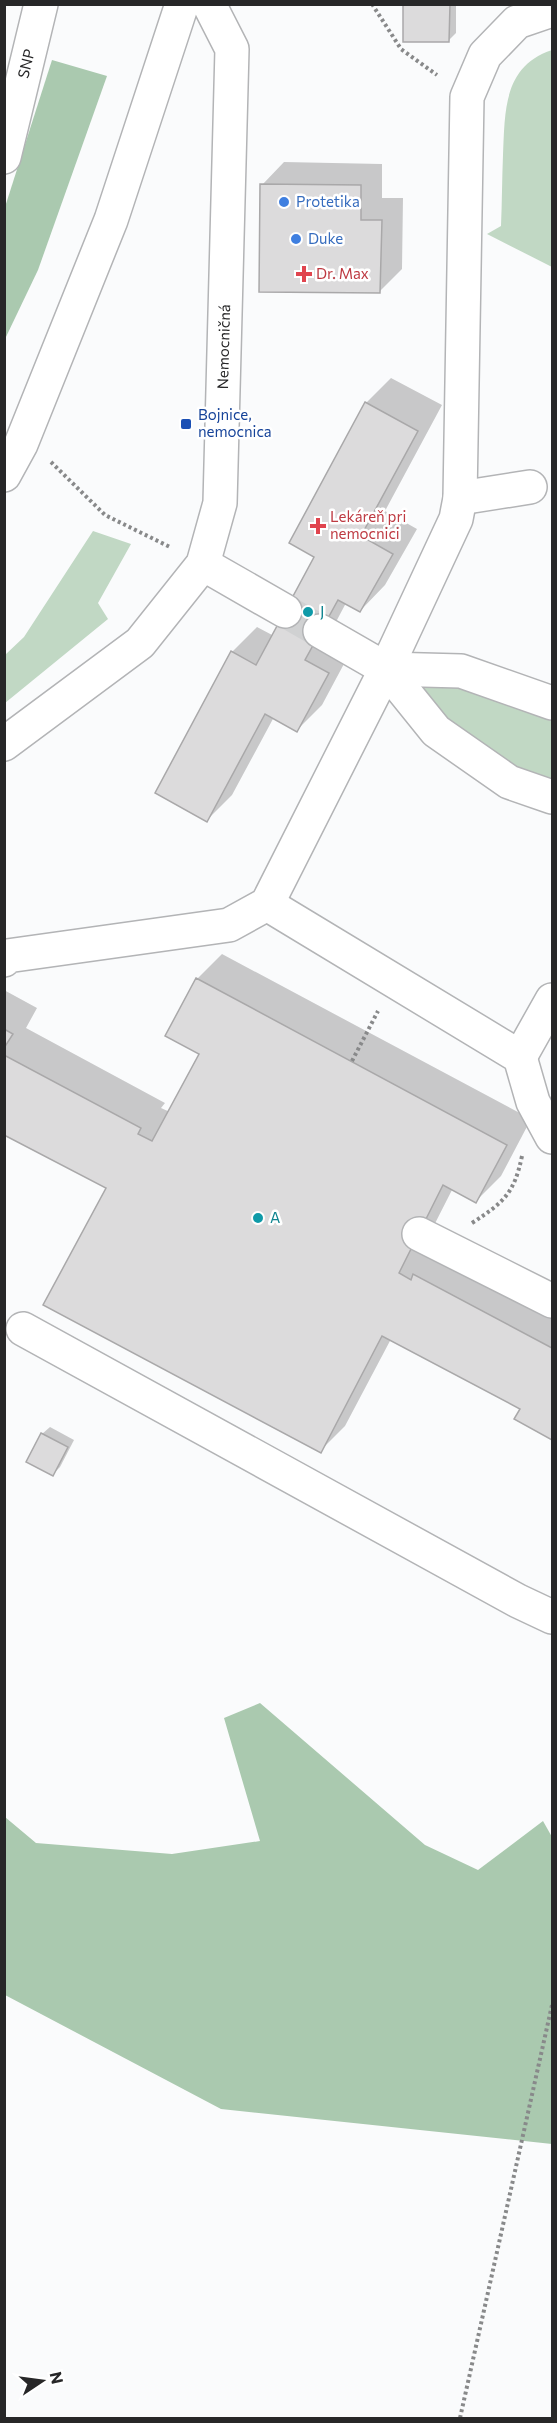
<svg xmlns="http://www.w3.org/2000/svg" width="557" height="2423" viewBox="0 0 557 2423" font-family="Commissioner,sans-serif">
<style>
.green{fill:#c1d8c4}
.forest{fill:#aac9af}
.shadow{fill:#0003}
.building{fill:#dcdbdc;stroke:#a9a8a9;stroke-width:1.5}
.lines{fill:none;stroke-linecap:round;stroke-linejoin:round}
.minor-tunnel{stroke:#d0d1d2;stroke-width:33;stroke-dasharray:33 16;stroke-linecap:butt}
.minor-casing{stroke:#b3b4b6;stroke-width:36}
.path{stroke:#88898a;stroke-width:4;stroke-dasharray:3 3;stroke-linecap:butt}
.minor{stroke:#fff;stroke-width:33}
.shop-dot{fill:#3f7fe0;stroke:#fff;stroke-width:2}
.health-dot{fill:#e0444e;stroke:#fff;stroke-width:2}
.transit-dot{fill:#1a4fb4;stroke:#fff;stroke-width:2}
.culture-dot{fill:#0f9aa8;stroke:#fff;stroke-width:2}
.labels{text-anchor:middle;stroke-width:5;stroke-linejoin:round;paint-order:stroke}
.street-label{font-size:15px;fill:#272728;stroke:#fff}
.shop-label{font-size:15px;fill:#366cbe;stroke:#fff;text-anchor:start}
.health-label{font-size:15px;fill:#be3a42;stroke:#fff;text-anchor:start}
.transit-label{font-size:15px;fill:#164399;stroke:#fff;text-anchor:start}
.culture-label{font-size:15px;fill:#0d838f;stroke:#fff;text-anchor:start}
</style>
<rect width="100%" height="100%" fill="#fafbfc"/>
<g class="green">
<path d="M552,50V267L487,234L501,226C502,202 502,179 503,155C505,112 503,66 552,50Z"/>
<path d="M93,531L131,544L98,603L108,619L5,703V655L24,637Z"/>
<path d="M417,682L473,684L537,708L552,720V786L515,773L451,727Z"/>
</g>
<g class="forest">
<path d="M52,60L107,76L38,270L5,339V207Z"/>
<path d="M260,1703L425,1845L478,1870L543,1821L552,1837V2144L221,2109L5,1995V1817L36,1843L172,1854L260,1841L224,1718Z"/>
</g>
<g class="shadow">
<path d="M405,4H456V33L448,41Z"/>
<path d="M284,162L382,164V198H403L402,269L380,291L262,185Z"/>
<path d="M391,378L442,405L385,511L417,529L385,585L360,611L346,603L329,635L353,647L322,705L297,730L274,717L232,795L207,820L232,652L257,627L274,636L316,557L366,403Z"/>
<path d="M222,954L531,1119L501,1176L476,1201L453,1188L423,1247L552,1310V1439L516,1419L522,1408L391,1339L345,1426L320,1451L108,1188L8,1134L4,1140V990L37,1008L26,1028L165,1103L161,1108L170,1112L201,1054L197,979Z"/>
<path d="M50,1427L74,1440L60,1467L53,1474L42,1434Z"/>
</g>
<g class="building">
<path d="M403,4H450L449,42H403Z"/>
<path d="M260,184L361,185V220H382L380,293L259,292Z"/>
<path d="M365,402L418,431L361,536L393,554L360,612L338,600L305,660L329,673L297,732L265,714L207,822L155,793L231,651L256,665L314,557L289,543Z"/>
<path d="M196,978L507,1145L476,1203L443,1185L399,1273L411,1280L413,1274L552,1348V1440L514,1419L520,1409L382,1336L321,1453L43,1305L106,1188L4,1135V1055L141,1128L138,1134L152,1141L199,1054L165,1036Z"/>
<path d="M4,1029L13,1034L4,1048Z"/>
<path d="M41,1433L68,1447L53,1476L26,1462Z"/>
</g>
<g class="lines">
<path class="minor-tunnel" d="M285,611L320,631"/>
<defs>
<g id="minor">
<path id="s1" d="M4,157L41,4"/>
<path d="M4,475L21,444L111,220L182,4"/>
<path d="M460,498L530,487"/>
<path d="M203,564L285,611"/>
<path d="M320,631L386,669L436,731L509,782L552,797"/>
<path d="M386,669L461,671L552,703"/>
<path id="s2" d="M4,744L140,643L203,564L220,503L232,49L209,4"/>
<path d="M267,904L520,1057L533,1102L552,1137"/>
<path d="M4,960L7,956L229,925L267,904L386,669L456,519L460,498L467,97L485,55L517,22L552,10"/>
<path d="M520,1057L552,1000"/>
<path d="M419,1234L552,1301"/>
<path d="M23,1329L518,1601L552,1617"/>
</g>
</defs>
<use href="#minor" class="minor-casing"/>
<g class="path">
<path d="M372,4L401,49L437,75"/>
<path d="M51,462L105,515L170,547"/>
<path d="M352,1061L378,1011"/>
<path d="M472,1223C504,1202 514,1194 522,1156"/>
<path d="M460,2418L552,2005"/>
</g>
<use href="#minor" class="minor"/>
</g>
<g class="shop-dot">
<circle cx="284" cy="202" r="6"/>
<circle cx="296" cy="239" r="6"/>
</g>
<g class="health-dot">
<path d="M301 265h6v6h6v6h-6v6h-6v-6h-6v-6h6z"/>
<path d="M315 517h6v6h6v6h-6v6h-6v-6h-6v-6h6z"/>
</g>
<rect class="transit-dot" x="180" y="418" width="12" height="12" rx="3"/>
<g class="culture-dot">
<circle cx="308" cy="612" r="6"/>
<circle cx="258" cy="1218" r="6"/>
</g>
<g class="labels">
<g class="street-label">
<text dy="5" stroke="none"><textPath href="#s1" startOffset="96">SNP</textPath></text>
<text dy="5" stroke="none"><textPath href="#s2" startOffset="490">Nemocničná</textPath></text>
</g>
<g class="shop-label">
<text x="296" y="207">Protetika</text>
<text x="308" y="244">Duke</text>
</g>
<g class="health-label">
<text x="316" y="279">Dr. Max</text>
<text x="330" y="522">Lekáreň pri<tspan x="330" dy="17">nemocnici</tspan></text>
</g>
<g class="transit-label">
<text x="198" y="420">Bojnice,<tspan x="198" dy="17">nemocnica</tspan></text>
</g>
<g class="culture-label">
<text x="320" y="617">J</text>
<text x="270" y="1223">A</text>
</g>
</g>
<rect width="557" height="2423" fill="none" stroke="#272728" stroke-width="12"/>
<g transform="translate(42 2381) rotate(77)" stroke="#ffffff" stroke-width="4.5" paint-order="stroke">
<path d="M0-4.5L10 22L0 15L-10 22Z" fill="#272728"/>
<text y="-9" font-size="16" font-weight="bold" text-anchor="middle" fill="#272728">N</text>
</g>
</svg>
